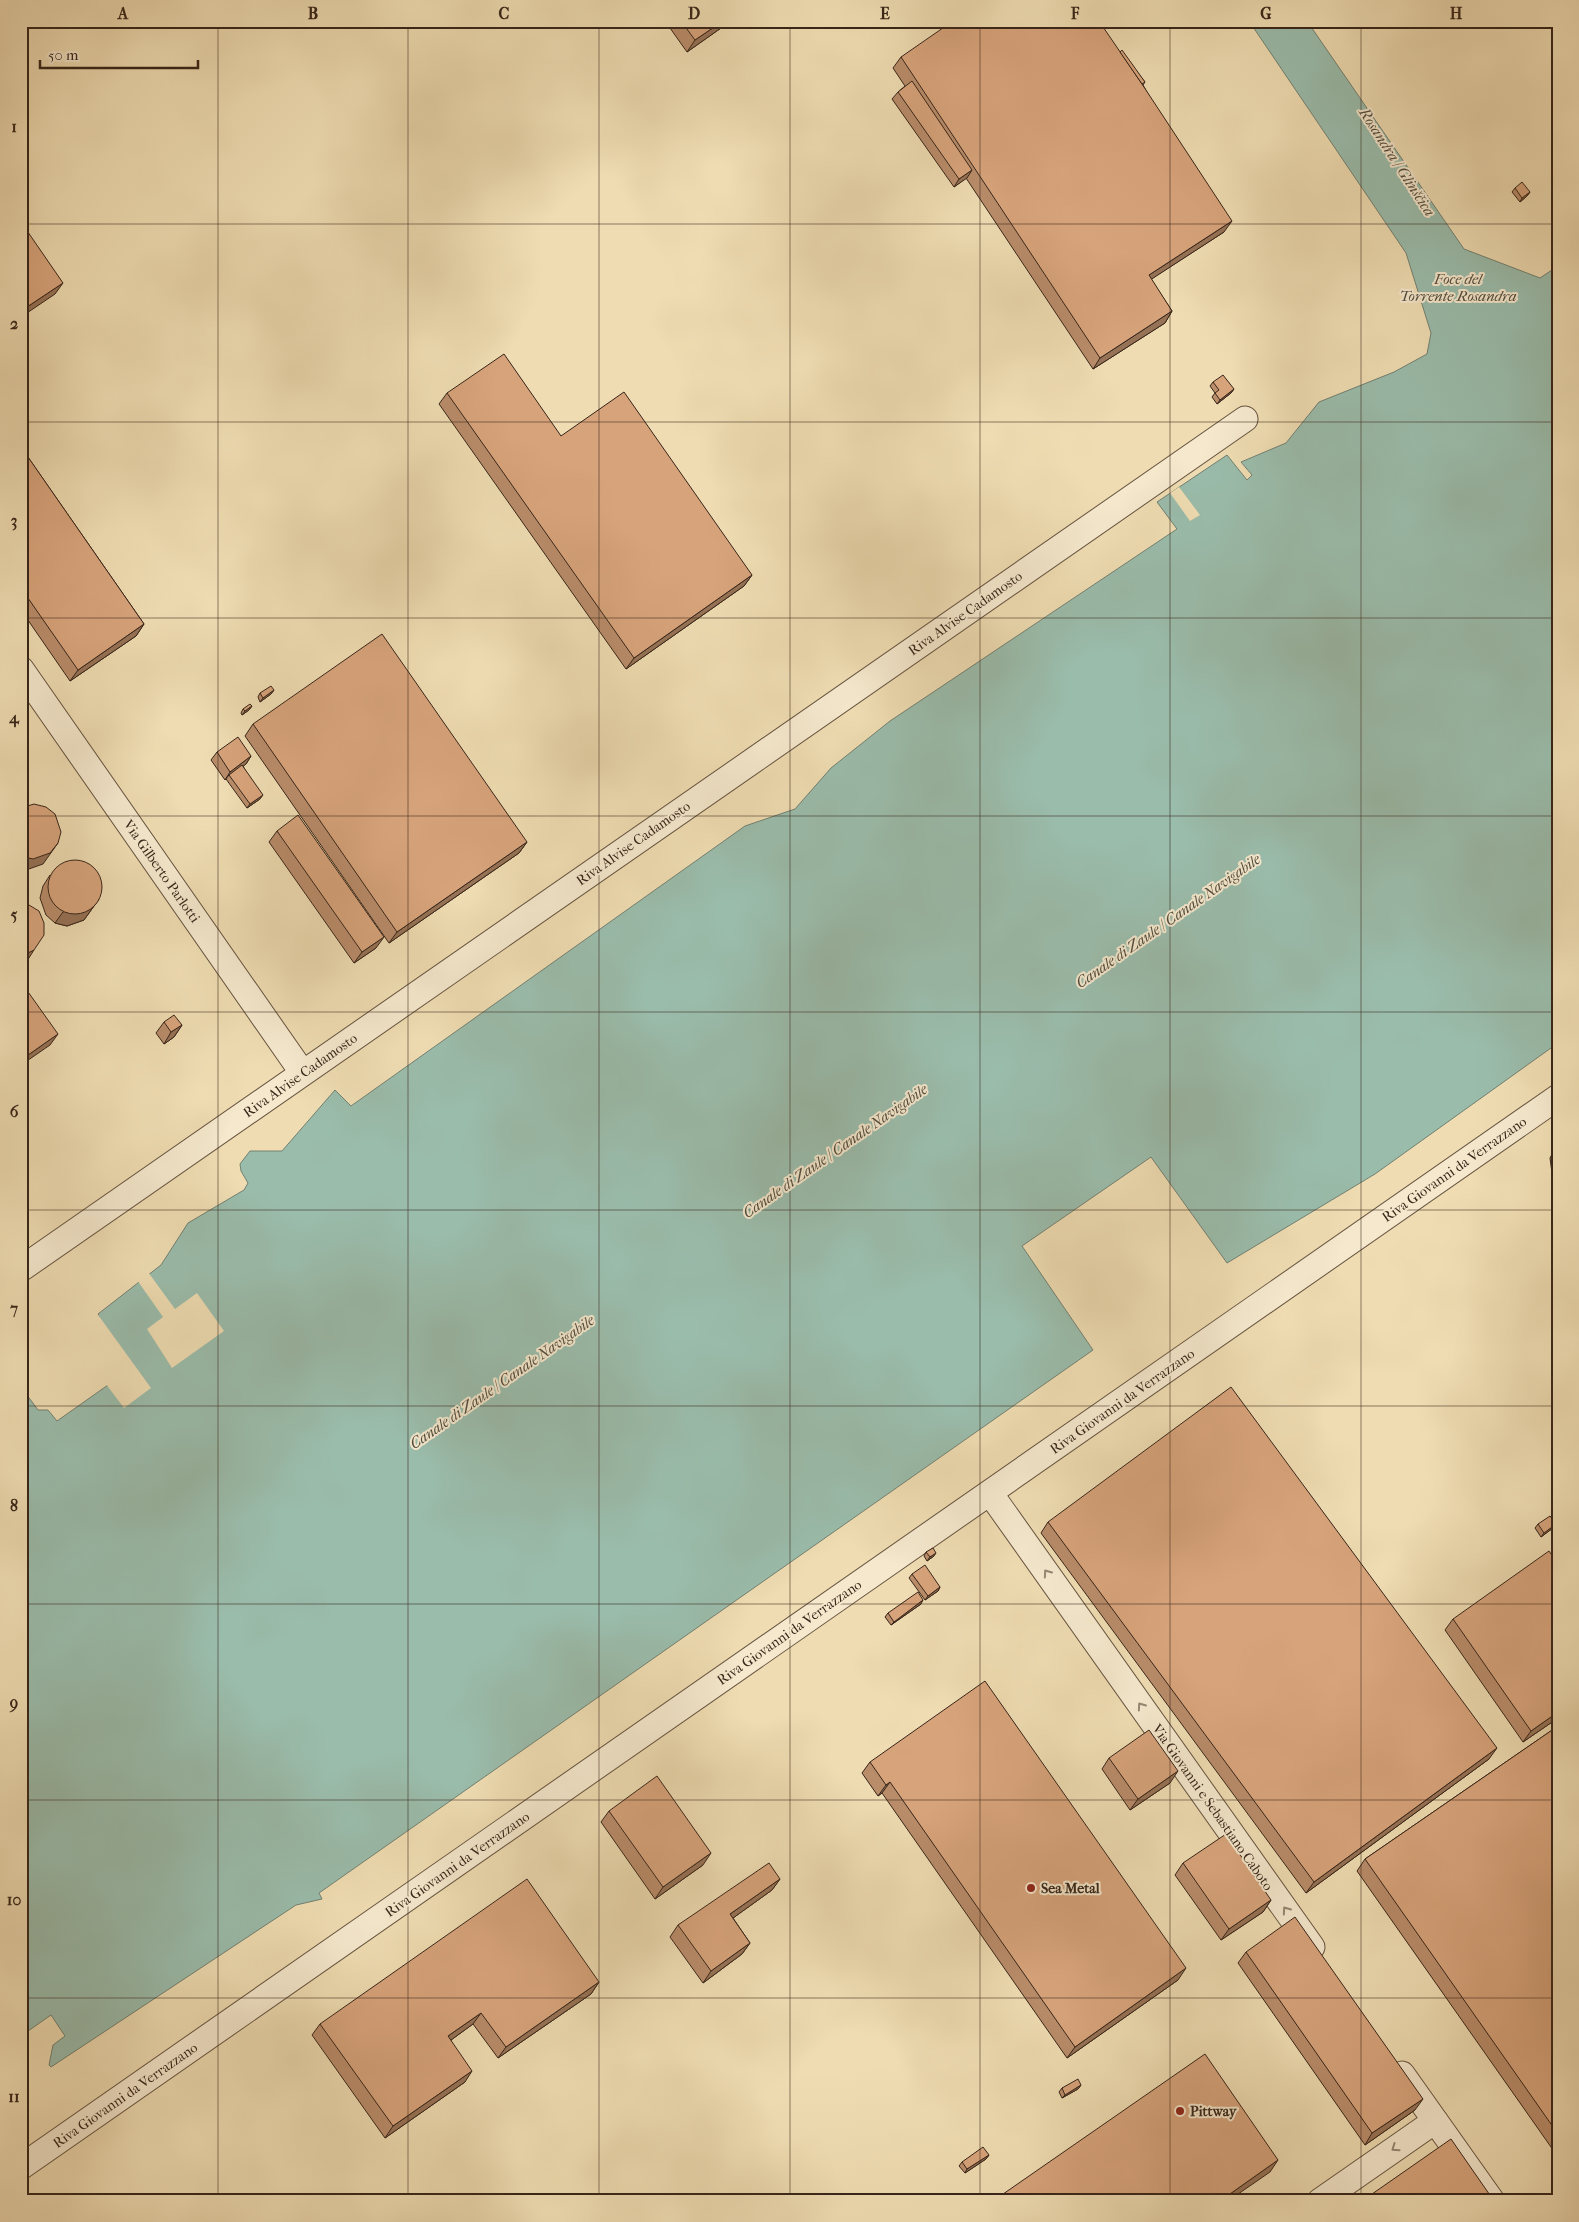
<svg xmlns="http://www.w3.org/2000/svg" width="1579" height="2222" viewBox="0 0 1579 2222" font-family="'IM FELL French Canon',serif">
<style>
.water{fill:#9abcab;stroke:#728071}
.pier{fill:#efdcb2}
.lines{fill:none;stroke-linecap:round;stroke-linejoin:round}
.minor-casing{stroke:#65533f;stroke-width:27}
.minor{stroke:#f5e8cd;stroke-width:25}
.wall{fill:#b98c6a;stroke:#372519}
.shaded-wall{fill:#967256;stroke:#372519}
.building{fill:#d7a37b;stroke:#372519}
.oneway{stroke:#968673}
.grid{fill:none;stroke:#372519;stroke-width:1;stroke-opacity:0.55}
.poi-dot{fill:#8f2418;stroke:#f5e8cd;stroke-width:2}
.labels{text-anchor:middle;stroke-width:4;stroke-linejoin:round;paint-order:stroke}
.street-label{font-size:14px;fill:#372519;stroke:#f5e8cd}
.poi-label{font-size:14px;font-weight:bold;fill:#372519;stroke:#f5e8cd;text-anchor:start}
.water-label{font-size:15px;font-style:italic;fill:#504b3e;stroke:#f5e8cd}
.neatline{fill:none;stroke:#372519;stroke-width:2}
.grid-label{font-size:16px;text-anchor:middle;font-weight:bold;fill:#372519}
</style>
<rect width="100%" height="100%" fill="#efdcb2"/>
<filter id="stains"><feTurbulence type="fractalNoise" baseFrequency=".004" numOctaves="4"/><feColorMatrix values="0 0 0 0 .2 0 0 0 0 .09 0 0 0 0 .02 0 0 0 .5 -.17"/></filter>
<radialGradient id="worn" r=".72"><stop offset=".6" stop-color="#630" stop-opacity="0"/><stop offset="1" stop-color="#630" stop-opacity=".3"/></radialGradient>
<path class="water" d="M1249,21H1307L1464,249L1540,278L1558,266V1043L1375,1174L1227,1263L1151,1157L1022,1246L1093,1350L319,1893L322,1899L296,1905L51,2067L49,2065L53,2045L65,2036L51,2015L21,2036V1387L38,1410H48L57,1421L125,1373L120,1350L102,1327L98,1314L161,1265L188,1223L244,1190L248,1183L241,1171L240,1164L250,1151H282L335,1090L351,1106L745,826L795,809L831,768L890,721L1177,529L1157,502L1227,455L1247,480L1252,475L1241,462L1286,443L1319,402L1394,372L1427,354L1431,333L1406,253Z"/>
<g class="pier">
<path d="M1179,487L1200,515L1190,521L1170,493Z"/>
<path d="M148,1272L175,1309L197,1293L224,1331L172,1368L147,1329L163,1317L137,1280Z"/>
<path d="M96,1312L151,1388L124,1408L106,1384L122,1372L115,1363L117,1351L100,1328Z"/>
</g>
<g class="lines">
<defs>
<g id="minor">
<path d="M21,669L302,1072"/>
<path d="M21,1269L1245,419"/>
<path d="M990,1493L1312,1947"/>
<path d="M1402,2074L1492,2201"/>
<path d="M21,2167L1558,1097"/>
<path d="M1320,2201L1435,2121"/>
</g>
</defs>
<use href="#minor" class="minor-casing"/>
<use href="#minor" class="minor"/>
</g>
<g class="wall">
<path d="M665,21H731L687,52Z"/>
<path d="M1120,52L1145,82L1143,85L1224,232L1151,279L1172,311L1165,323L1093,369L966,178L954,187L892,99L898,92L905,86L893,68L901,57Z"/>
<path d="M1515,188L1530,192L1527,196L1520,202L1512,192Z"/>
<path d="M1213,382L1234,389L1231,393L1217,404L1212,397L1215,393L1210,386Z"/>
<path d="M447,393L561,436L752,575L744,586L626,669L439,404Z"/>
<path d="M21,447L144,624L136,636L70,681L21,610Z"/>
<path d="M274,690L271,694L260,702L258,697L260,693Z"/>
<path d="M252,706L249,710L242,715L241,713L243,709Z"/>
<path d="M253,724L527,842L519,853L389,943L245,736Z"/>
<path d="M217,752L251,756L246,764L243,766L260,799L247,808L226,779L225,780L211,760Z"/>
<path d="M277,831L376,948L354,963L269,842Z"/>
<path d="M50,875L99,899L84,920L67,926L55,923L46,915L40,898L43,886Z"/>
<path d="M164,1022L182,1025L174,1037L164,1044L156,1033Z"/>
<path d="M1558,1143V1180L1556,1179L1552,1173L1550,1158Z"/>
<path d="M1048,1522L1489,1759L1306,1893L1041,1533Z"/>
<path d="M1538,1524H1556L1553,1528L1541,1537L1535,1528Z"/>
<path d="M926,1552L934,1556L927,1561L924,1556Z"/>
<path d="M912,1574L940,1587L938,1591L925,1600L909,1578Z"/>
<path d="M921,1604L891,1625L885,1617L888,1613Z"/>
<path d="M1453,1619L1558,1718L1523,1742L1445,1630Z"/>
<path d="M1558,1726V1854L1555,1856L1558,1859V2157L1357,1871L1365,1859Z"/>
<path d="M1109,1758L1170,1783L1130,1810L1102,1769Z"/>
<path d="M870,1762L1178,1980L1067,2058L882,1793L878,1796L862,1773Z"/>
<path d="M609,1811L703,1865L655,1899L601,1822Z"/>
<path d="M1183,1863L1271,1900L1263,1912L1221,1940L1175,1875Z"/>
<path d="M780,1879L772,1890L733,1918L750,1943L742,1954L703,1983L670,1937L678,1925Z"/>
<path d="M1246,1952L1415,2110L1365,2145L1238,1963Z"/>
<path d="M599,1982L591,1994L498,2058L473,2024L451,2040L465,2082L385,2138L312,2035L320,2024Z"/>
<path d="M1081,2085L1078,2089L1062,2098L1059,2092L1062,2088Z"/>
<path d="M989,2155L986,2159L965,2173L959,2166L962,2162Z"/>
</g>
<g class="shaded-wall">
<path d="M723,21H731L687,52L695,40Z"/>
<path d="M972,170L967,178L954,187L959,179Z"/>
<path d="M1530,192L1527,196L1520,202L1522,198Z"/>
<path d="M1232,221L1224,232L1141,286L1149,275Z"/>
<path d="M63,283L55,294L21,317V311Z"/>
<path d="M1172,311L1165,323L1093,369L1100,358Z"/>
<path d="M1234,389L1231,393L1217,404L1220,400Z"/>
<path d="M752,575L744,586L626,669L634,658Z"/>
<path d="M144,624L136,636L70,681L78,670Z"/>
<path d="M274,690L271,694L260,702L263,698Z"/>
<path d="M252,706L249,710L242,715L245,711Z"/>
<path d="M251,756L246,764L230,776L229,775L225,780L230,772Z"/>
<path d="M263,795L260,799L247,808L250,804Z"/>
<path d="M527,842L519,853L389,943L397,932Z"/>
<path d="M58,843L43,864L26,870L21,869L22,856Z"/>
<path d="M99,899L84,920L67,926L55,923L63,912Z"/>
<path d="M384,937L376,948L354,963L362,952Z"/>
<path d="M34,950L27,961L21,964V955Z"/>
<path d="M182,1025L174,1037L164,1044L171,1032Z"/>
<path d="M58,1034L50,1045L21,1065V1060Z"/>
<path d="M1556,1524L1553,1528L1541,1537L1544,1533Z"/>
<path d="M936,1553L934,1556L927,1561L930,1557Z"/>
<path d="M940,1587L938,1591L925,1600L928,1596Z"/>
<path d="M923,1600L921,1604L891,1625L894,1622Z"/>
<path d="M1558,1712V1718L1523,1742L1531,1731Z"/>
<path d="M1497,1748L1489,1759L1306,1893L1314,1882Z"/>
<path d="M1178,1771L1170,1783L1130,1810L1138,1799Z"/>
<path d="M890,1782L882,1793L878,1796L886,1785Z"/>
<path d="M1558,1848V1854L1545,1863L1552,1852Z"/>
<path d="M711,1853L703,1865L655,1899L663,1887Z"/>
<path d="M780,1879L772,1890L722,1926L730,1914Z"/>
<path d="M1271,1900L1263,1912L1221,1940L1229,1929Z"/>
<path d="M750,1943L742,1954L703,1983L711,1971Z"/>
<path d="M1186,1968L1178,1980L1067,2058L1075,2047Z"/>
<path d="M599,1982L591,1994L498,2058L506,2047Z"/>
<path d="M481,2013L473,2024L440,2048L448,2036Z"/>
<path d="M472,2071L465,2082L385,2138L393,2126Z"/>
<path d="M1081,2085L1078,2089L1062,2098L1065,2095Z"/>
<path d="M1423,2099L1415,2110L1365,2145L1372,2133Z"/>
<path d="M989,2155L986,2159L965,2173L967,2169Z"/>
<path d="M1278,2160L1270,2172L1228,2201H1220Z"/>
</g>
<g class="building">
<path d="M681,21H723L695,40Z"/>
<path d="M953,21H1099L1140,81L1232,221L1149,275L1172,311L1100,358L901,57Z"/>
<path d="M1122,50L1145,82L1142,84L1120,52Z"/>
<path d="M912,81L972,170L959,179L898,92Z"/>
<path d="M1522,182L1530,192L1522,198L1515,188Z"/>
<path d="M21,222L63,283L21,311Z"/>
<path d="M504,354L561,436L624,392L752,575L634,658L447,393Z"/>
<path d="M1223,375L1234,389L1220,400L1215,393L1219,390L1213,382Z"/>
<path d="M21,447L144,624L78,670L21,588Z"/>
<path d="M382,634L527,842L397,932L253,724Z"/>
<path d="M271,686L274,690L263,698L260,693Z"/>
<path d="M250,704L252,706L245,711L243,709Z"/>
<path d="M238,737L251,756L230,772L217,752Z"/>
<path d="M242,765L263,795L250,804L229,775Z"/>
<path d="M34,804L46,807L55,814L61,832L58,843L50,853L33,859L21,856V808Z"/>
<path d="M298,815L384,937L362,952L277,831Z"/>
<circle cx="75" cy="887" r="27"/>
<path d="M21,902H24L39,911L44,923V935L34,950L24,955H21Z"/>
<path d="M21,982L58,1034L21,1060Z"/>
<path d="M174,1015L182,1025L171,1032L164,1022Z"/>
<path d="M1558,1145V1166L1555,1151Z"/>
<path d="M1231,1387L1497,1748L1314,1882L1048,1522Z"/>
<path d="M1550,1516L1556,1524L1544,1533L1538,1524Z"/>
<path d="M933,1548L936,1553L930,1557L926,1552Z"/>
<path d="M1549,1551L1558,1564V1712L1531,1731L1453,1619Z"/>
<path d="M925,1565L940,1587L928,1596L912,1574Z"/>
<path d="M918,1592L923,1600L894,1622L888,1613Z"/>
<path d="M985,1681L1186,1968L1075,2047L890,1782L886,1785L870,1762Z"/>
<path d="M1558,1726V1848L1552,1852L1558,1859V2134L1365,1859Z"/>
<path d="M1149,1730L1178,1771L1138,1799L1109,1758Z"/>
<path d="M657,1776L711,1853L663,1887L609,1811Z"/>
<path d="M1226,1834L1271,1900L1229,1929L1183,1863Z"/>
<path d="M769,1863L780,1879L730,1914L750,1943L711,1971L678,1925Z"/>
<path d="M527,1879L599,1982L506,2047L481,2013L448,2036L472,2071L393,2126L320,2024Z"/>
<path d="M1295,1917L1423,2099L1372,2133L1246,1952Z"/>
<path d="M1205,2054L1278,2160L1220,2201H993Z"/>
<path d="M1078,2079L1081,2085L1065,2095L1062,2088Z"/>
<path d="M1451,2139L1494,2201H1362Z"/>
<path d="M983,2147L989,2155L967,2169L962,2162Z"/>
</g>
<defs><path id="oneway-chevron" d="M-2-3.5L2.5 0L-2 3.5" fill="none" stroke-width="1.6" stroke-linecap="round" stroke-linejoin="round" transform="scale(1.25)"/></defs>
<g class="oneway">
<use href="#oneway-chevron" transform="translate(1047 1573) rotate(-125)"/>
<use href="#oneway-chevron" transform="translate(1141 1706) rotate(-125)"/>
<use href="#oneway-chevron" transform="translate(1286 1910) rotate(-125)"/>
<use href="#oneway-chevron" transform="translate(1395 2148) rotate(145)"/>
</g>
<path class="grid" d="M218,21V2201M408,21V2201M599,21V2201M790,21V2201M980,21V2201M1170,21V2201M1361,21V2201M21,224H1558M21,422H1558M21,618H1558M21,816H1558M21,1012H1558M21,1210H1558M21,1406H1558M21,1604H1558M21,1800H1558M21,1998H1558"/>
<g class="poi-dot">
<circle cx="1031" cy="1888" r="5"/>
<circle cx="1180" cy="2111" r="5"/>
</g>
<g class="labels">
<g class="street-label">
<text transform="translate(965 613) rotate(-35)" y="5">Riva Alvise Cadamosto</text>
<text transform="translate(633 843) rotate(-35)" y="5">Riva Alvise Cadamosto</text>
<text transform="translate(162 871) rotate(55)" y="5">Via Gilberto Parlotti</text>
<text transform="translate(300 1075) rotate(-35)" y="5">Riva Alvise Cadamosto</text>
<text transform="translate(1454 1169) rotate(-35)" y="5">Riva Giovanni da Verrazzano</text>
<text transform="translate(1122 1401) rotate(-35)" y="5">Riva Giovanni da Verrazzano</text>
<text transform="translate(789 1632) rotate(-35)" y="5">Riva Giovanni da Verrazzano</text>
<text transform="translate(1213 1807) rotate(55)" y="5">Via Giovanni e Sebastiano Caboto</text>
<text transform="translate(457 1864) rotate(-35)" y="5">Riva Giovanni da Verrazzano</text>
<text transform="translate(125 2095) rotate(-35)" y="5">Riva Giovanni da Verrazzano</text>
</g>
<g class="poi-label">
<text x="1041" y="1893">Sea Metal</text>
<text x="1190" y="2116">Pittway</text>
</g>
<g class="water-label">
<text transform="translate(1397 162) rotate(57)" y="5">Rosandra / Glinščica</text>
<text x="1458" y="284">Foce del<tspan x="1458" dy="17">Torrente Rosandra</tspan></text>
<text transform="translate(1168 921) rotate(-35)" y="5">Canale di Zaule / Canale Navigabile</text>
<text transform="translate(835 1151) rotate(-35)" y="5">Canale di Zaule / Canale Navigabile</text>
<text transform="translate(502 1382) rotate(-35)" y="5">Canale di Zaule / Canale Navigabile</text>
</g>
</g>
<rect width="1579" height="2222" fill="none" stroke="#efdcb2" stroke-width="55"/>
<path d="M40 60v8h158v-8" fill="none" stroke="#372519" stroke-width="2.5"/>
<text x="48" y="60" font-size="15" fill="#372519" stroke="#f5e8cd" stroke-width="4" paint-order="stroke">50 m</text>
<rect x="28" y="28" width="1524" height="2166" class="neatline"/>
<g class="grid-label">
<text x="123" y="19">A</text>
<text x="313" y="19">B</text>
<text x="504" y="19">C</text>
<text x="694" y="19">D</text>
<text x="885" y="19">E</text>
<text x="1075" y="19">F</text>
<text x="1266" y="19">G</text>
<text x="1456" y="19">H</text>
<text x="14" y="132">1</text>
<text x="14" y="329">2</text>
<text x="14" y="526">3</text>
<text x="14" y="723">4</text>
<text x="14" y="920">5</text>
<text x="14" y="1117">6</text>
<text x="14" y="1314">7</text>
<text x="14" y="1511">8</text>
<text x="14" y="1708">9</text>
<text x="14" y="1905">10</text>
<text x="14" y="2102">11</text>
</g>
<rect width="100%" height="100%" filter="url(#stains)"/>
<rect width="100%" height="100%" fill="url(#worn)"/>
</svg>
